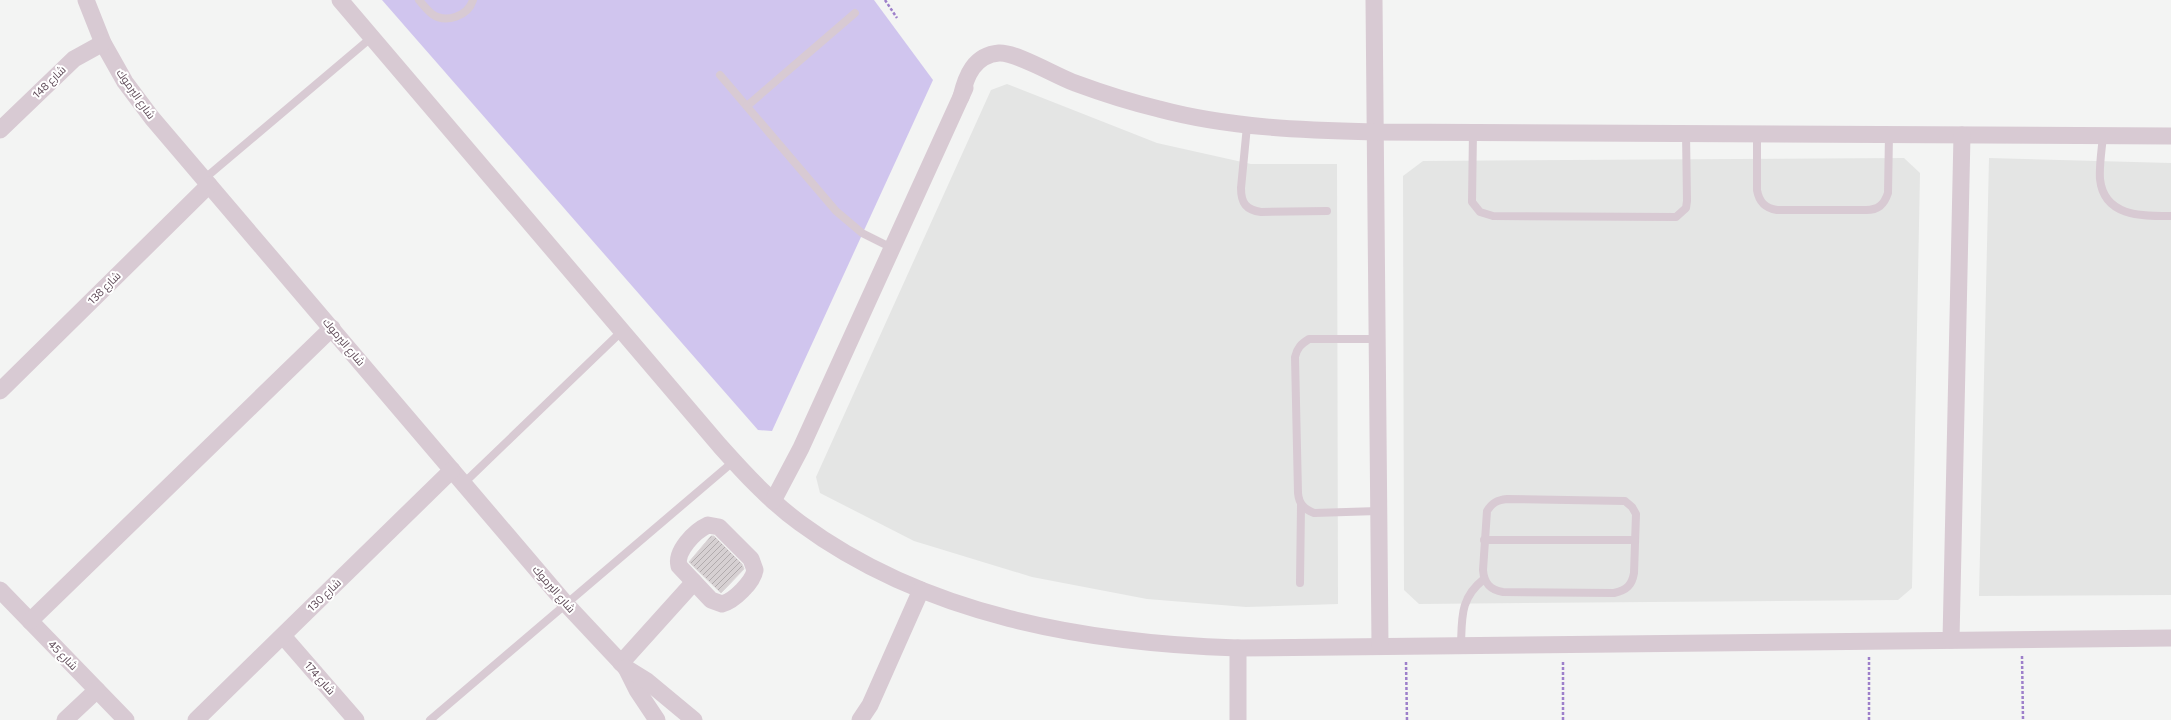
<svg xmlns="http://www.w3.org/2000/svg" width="2171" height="720" viewBox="0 0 2171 720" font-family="Commissioner,Cairo,sans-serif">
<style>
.education{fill:#e4e5e4}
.pitch{fill:#d0c5ee}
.building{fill:url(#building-hatch);stroke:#ddd7d9}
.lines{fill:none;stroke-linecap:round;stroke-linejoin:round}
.path{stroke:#9d7fca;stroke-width:2.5;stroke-dasharray:3 2;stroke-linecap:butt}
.service{stroke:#d8cad3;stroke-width:8}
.minor{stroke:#d8cad3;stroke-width:17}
.labels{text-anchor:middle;stroke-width:4;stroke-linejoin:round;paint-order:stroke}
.street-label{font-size:11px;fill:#5f4b58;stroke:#fff}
</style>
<defs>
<pattern id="building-hatch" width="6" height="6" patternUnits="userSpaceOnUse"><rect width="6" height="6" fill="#d6d0d2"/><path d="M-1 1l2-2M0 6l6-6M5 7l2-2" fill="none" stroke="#b1abad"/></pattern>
</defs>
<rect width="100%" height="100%" fill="#f3f4f3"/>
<g class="education">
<path d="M1007,84L1157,143L1251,164H1337L1338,604L1246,607L1147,599L1032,577L914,541L820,493L816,477L991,90Z"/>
<path d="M1904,158L1920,173L1912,588L1898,600L1419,604L1404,590L1403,176L1423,161Z"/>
<path d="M1989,158L2171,163V595L1979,596Z"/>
</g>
<path class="pitch" d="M382,0H874L933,80L772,431L758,430Z"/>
<path class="building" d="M711,536H714L742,564L744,569L721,593L689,562Z"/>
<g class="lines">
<g class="path">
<path d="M885,0L897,18"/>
<path d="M2022,656L2023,720"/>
<path d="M1869,657V720"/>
<path d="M1406,662L1407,720"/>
<path d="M1563,720V660"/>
</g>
<g class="service">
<path d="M419,0C423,5 427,10 432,14C446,24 468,16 473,0"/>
<path d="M720,75L836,211L862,233L892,248"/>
<path d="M747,106L855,13"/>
<path d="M1247,126L1241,188C1241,203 1246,210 1261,212L1327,211"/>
<path d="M1473,131L1472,202L1480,212L1493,216L1676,217L1686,208L1687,201L1686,133"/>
<path d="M1757,134V190C1759,202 1765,208 1777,210H1866C1878,210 1884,205 1888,193L1889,134"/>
<path d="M2103,135C2102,149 2099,165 2100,179C2104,217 2142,216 2171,216"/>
<path d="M204,179L372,37"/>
<path d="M1376,339H1309C1301,344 1297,348 1295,357L1298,493C1299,504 1304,509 1314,513L1378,511"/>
<path d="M464,483L622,331"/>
<path d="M1507,499L1625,501L1632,507L1636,514L1634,573C1632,585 1627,590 1614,593L1503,592C1490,590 1484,583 1483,570L1487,511C1492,503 1497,500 1507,499Z"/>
<path d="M1484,540H1635"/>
<path d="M1300,583L1301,505"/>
<path d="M1461,645C1462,617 1460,598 1484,579"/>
<path d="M430,720L734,461"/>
</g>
<g class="minor">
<path d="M86,0L103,43L125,82L152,118L566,604L626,668L637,690L657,720"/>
<path d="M340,0L720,446C745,474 770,501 800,523C926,616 1086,643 1238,648L2171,638"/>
<path d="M1374,0L1380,645"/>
<path d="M961,97C966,76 974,55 999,53C1016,52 1056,76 1075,83C1102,93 1130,102 1159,109C1230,128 1302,130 1375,132L2171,136"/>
<path d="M0,130L74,59L103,43"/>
<path d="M0,391L209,185"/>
<path d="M773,501L801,448L965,88"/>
<path d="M708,525L719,527L751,559L755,570C753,582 734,601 722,604L711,600L679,566C675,551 695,531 708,525Z"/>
<path d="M0,590L126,720"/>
<path d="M30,621L332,328"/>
<path d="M283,636L356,720"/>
<path d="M1951,640L1962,135"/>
<path d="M621,663L694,582"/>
<path d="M626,668L647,681L694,720"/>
<path d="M65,720L97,690"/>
<path d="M196,720L452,470"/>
<path d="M860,720L870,705L921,590"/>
<path d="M1238,720V648"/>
</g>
</g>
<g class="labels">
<g class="street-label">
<text transform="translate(49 82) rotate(-44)" y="4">شارع 148</text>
<text transform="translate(136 94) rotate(55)" y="4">شارع اليرموك</text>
<text transform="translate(104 288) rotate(-45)" y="4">شارع 138</text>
<text transform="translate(344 342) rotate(50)" y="4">شارع اليرموك</text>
<text transform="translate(554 589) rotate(49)" y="4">شارع اليرموك</text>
<text transform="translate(324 595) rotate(-44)" y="4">شارع 130</text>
<text transform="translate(63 655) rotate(46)" y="4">شارع 45</text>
<text transform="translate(320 678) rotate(49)" y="4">شارع 174</text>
</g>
</g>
</svg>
